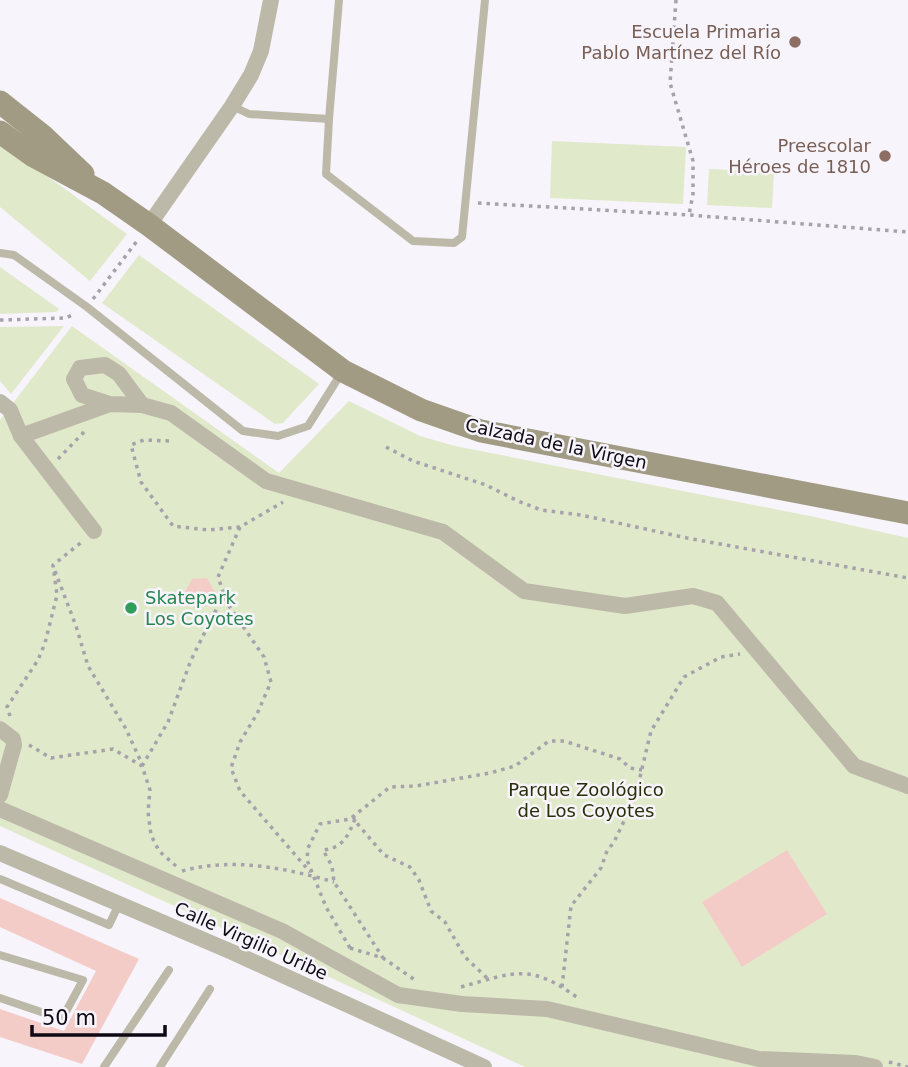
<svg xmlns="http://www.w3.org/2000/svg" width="908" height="1067" viewBox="0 0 908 1067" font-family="'DejaVu Sans',sans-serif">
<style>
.green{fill:#e1e9cb}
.building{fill:#f4ccc7}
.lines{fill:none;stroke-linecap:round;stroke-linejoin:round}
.path{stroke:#a6a2ab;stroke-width:3.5;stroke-dasharray:3.5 5;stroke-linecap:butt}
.lane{stroke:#bdb9a9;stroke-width:8}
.street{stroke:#bdb9a9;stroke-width:16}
.secondary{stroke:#a29b84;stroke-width:23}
.education-dot{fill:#8d6e63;stroke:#f7f4fb;stroke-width:2.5}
.leisure-dot{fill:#2e9e5b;stroke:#f7f4fb;stroke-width:2.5}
.labels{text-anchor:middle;stroke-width:5;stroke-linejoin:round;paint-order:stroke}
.education-label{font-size:18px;fill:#785e54;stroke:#f7f4fb;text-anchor:end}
.street-label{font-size:18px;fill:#0e0914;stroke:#f7f4fb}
.leisure-label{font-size:18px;fill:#27864d;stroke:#f7f4fb;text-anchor:start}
.park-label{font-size:18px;fill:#293007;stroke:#f7f4fb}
</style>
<rect width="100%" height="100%" fill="#f7f4fb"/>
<g class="green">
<path d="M552,141L686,147L683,204L550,198Z"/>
<path d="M0,142L127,234L90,281L0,207Z"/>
<path d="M709,169L774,172L772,208L707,205Z"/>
<path d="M139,255L319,384L283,423L275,424L102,303Z"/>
<path d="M0,267L59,309L56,312L0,314Z"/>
<path d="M64,326L11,394L0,381V327Z"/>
<path d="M72,326L279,473L349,401L420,436L455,446L815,517L908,538V1067H525L0,826V420Z"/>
</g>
<g class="building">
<path d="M207,578L215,592L207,606H192L184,593L192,579Z"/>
<path d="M787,850L827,914L742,967L702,902Z"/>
<path d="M0,898L139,959L82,1064L0,1037V1009L64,1031L96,971L0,927Z"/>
</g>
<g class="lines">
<g class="path">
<path d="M676,0L670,83L693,161V194L689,215"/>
<path d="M478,203L689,215L908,232"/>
<path d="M93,299L137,241"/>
<path d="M0,320L66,318L74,314"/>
<path d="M169,441L144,440L131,445L141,482L173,526L208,530L240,527L283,502"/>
<path d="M386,447L413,461L486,485L518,501L541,510L581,515L687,538L908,578"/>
<path d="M58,459L84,432"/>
<path d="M240,527L218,577L227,603L264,657L271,682L257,714L240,742L231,768L240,791L310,872"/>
<path d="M55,571L76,626L88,666L126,729L142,764"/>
<path d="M10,716L7,707L38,660L45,643L57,595L53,565L83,541"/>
<path d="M29,745L51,758L113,749L142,766L150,790L148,812L151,835L159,851L176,866"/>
<path d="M142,766L168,722L191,660L224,594"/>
<path d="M353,816L356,822L384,855L410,867L419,880L431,911L445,922L465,957L487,978"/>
<path d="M355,819C348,836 343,848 323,850L332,866L334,882L383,958"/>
<path d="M182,871C233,857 285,868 334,882"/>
<path d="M350,948L383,958L415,980"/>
<path d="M350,948L326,907L307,860L308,848L320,824L350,819L390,787L416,786L490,773L515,766L549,741H564L620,759L630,768L642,770"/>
<path d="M461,987C515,972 530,963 578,998"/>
<path d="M562,987L571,906L601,868L607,851L614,842L635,798L651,731L684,677L721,657L740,654"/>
<path d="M889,1062L908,1067"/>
</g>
<g class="lane">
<path d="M232,106L249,114L329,119L326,174L413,241L454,243L462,237L485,0"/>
<path d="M329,119L339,0"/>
<path d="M0,253L14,255L87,307L243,431L278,436L308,426L342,372"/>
<path d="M0,879L109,925L119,904"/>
<path d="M0,955L83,980L62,1019L0,998"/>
<path d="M104,1067L169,970"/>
<path d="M160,1067L210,989"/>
</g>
<g class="street">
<path d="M149,225L232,106L251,75L261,51L271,0"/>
<path d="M0,402L10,410L21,436L110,404L142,405L119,374L105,365L80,368L74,379L82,395L110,404"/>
<path d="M142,405L171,413L266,481L443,532L524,591L625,606L693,596L717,603L854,766L908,786"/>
<path d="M21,436L94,531"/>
<path d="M0,729L13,739L14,745L0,795"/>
<path d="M0,809L282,931L398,995L462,1004L547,1009L759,1059L856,1063L875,1067"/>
<path d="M0,853L232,952L484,1067"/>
</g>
<g class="secondary">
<path d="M0,102L43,136L83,174"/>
<path d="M0,132L32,155L103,193L149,225L343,371L421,410L481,431L908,513"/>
</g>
</g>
<g class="education-dot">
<circle cx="795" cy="42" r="7"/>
<circle cx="885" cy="156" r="7"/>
</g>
<circle class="leisure-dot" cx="131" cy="608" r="7"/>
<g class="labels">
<g class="education-label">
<text x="781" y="38">Escuela Primaria<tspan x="781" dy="21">Pablo Martínez del Río</tspan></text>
<text x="871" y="152">Preescolar<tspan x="871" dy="21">Héroes de 1810</tspan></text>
</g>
<g class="street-label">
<text transform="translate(556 444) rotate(12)" y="6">Calzada de la Virgen</text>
<text transform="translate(251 941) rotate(24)" y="6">Calle Virgilio Uribe</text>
</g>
<g class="leisure-label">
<text x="145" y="604">Skatepark<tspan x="145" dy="21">Los Coyotes</tspan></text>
</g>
<g class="park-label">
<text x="586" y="796">Parque Zoológico<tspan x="586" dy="21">de Los Coyotes</tspan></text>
</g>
</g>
<path d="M32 1025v10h133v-10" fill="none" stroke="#0e0914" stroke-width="3.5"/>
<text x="42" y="1025" font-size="21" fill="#0e0914" stroke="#f7f4fb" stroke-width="5" paint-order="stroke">50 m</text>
</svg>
